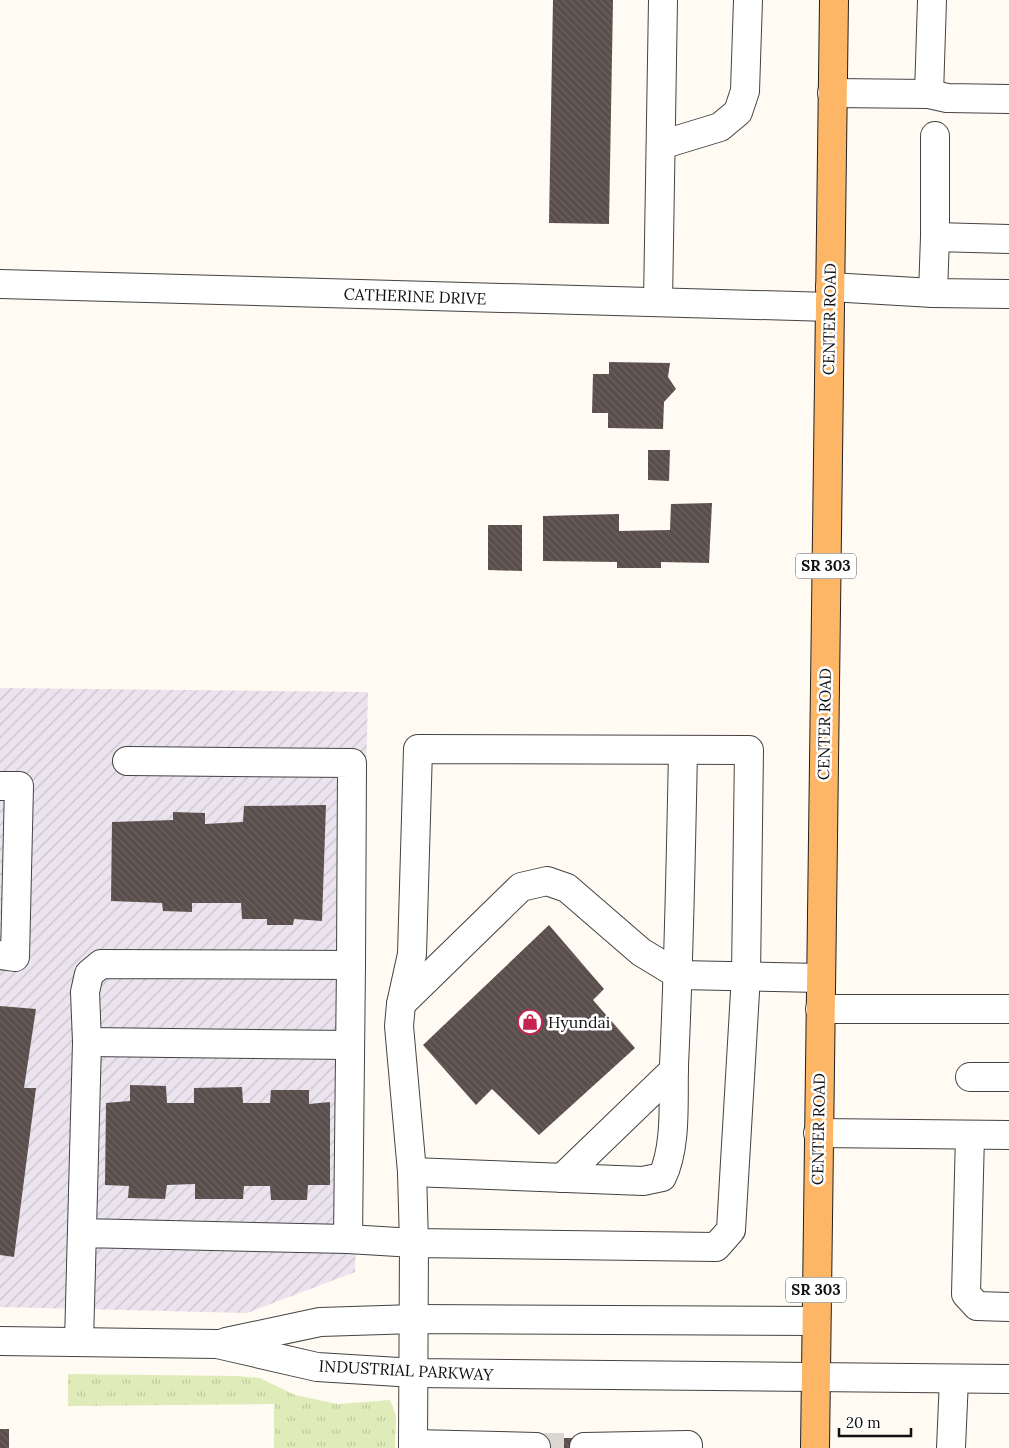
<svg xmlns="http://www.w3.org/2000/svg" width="1009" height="1448" viewBox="0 0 1009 1448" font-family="Lora,serif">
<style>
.industrial{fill:url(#industrial-furrows)}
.grass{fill:url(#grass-tufts)}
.building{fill:url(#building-back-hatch)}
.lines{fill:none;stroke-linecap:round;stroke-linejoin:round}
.minor-tunnel{stroke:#dbd7d0;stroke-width:28;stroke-dasharray:28 14;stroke-linecap:butt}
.minor-casing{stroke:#434343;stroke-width:30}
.major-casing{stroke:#212121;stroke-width:30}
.minor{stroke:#fff;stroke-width:28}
.major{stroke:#fcb665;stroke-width:28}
.labels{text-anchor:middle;stroke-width:5;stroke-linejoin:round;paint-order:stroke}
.shield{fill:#fff;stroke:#585858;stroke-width:1}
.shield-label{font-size:15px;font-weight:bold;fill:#101010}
.street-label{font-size:16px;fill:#101010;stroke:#fff}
.poi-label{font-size:16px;fill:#101010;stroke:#fff;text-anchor:start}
</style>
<defs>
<pattern id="industrial-furrows" width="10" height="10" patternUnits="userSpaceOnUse" patternTransform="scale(1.25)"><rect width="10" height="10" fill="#ebe4ee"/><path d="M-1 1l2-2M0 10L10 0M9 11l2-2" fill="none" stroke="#c8c3cb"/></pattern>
<pattern id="grass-tufts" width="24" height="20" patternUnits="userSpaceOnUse" patternTransform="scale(1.25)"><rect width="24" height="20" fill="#dfecba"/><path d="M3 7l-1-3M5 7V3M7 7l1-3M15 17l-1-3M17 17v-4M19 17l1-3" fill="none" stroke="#bec99f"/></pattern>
<pattern id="building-back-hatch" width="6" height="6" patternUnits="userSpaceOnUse" patternTransform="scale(1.25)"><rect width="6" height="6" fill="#594e4b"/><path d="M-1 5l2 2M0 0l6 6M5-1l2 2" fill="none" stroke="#6c6361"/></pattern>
</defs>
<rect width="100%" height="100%" fill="#fffaf2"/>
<path class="industrial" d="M0,688L368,692L355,1272L247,1313L0,1307Z"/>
<path class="grass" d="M68,1374L237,1376L260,1378L295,1395L338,1404L390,1400L396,1416L395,1448H274V1404L68,1406Z"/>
<g class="building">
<path d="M553,0H613L609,224L549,223Z"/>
<path d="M609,362L670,363L668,377L676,389L664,402L663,429L608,428V413H592L593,374H609Z"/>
<path d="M648,450H670L669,481L648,480Z"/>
<path d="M712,503L709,563L661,562V568H617V562L543,561V516L619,514V531L670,530L671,504Z"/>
<path d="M488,525H522V571L488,570Z"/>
<path d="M326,805L322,921L294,919L293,925H267V919H242L241,903H192V912L163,911L162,903L111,901L112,822L173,820V812L205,813V824L243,822L244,806Z"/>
<path d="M549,925L604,989L593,1000L635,1048L539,1135L492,1089L476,1105L423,1045Z"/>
<path d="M0,1006L36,1009L24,1088H36L14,1257L0,1255Z"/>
<path d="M130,1085L166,1086L167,1103H194V1088L242,1087L243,1103H270L271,1090H309V1104L330,1102V1185H308L307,1200H271L270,1186H244L243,1199H195V1184L167,1185L165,1199L128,1198L129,1186L105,1185L106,1103L130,1101Z"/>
<rect x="0" y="1429" width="9" height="19"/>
<path d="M537,1438H584V1448H536Z"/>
</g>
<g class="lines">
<path class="minor-tunnel" d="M536,1447H584"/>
<defs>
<g id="minor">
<path d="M832,93L929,94L947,98L1009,99"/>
<path d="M929,94L932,0"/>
<path d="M661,145L720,127L738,112L745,91L748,0"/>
<path d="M935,237V136"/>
<path d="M0,284L830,307"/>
<path d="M830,287L933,293L1009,294"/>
<path d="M933,293L935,237L1009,239"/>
<path d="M658,302L663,0"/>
<path d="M127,761L352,763L351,965"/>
<path d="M0,786H19L15,957L0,955"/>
<path d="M401,1004L521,887L547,881L567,888L641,952L679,975L820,978"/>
<path d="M820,1009H1009"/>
<path d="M87,1042L350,1045"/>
<path d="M970,1077H1009"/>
<path d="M818,1133L1009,1135"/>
<path d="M970,1135L966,1294L977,1306L1009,1307"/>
<path d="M412,1172L643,1181L662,1177C677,1147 673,1098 674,1065C679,960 681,855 683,750"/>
<path d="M562,1178L674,1070"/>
<path d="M348,1239L414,1243L412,1172L399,1026L401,1004L412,954L418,749L749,750L746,975L731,1230L716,1247L414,1243L413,1448"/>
<path d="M0,1341L217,1344L317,1367L415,1373L1009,1379"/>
<path d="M79,1342L87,1042L85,992L89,974L101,964L351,965L348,1239L82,1233"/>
<path d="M226,1342L320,1322L415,1319L816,1321"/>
<path d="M413,1444L536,1447"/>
<path d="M584,1447L688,1445V1448"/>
<path d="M951,1448L954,1379"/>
</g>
<path id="major" d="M815,1448L834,0"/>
</defs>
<use href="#minor" class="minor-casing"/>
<use href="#major" class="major-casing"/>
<use href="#minor" class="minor"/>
<use href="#major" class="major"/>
</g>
<defs>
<symbol id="shop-ring" viewBox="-11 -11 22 22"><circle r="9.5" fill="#fff" stroke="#c6224e" stroke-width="1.5"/><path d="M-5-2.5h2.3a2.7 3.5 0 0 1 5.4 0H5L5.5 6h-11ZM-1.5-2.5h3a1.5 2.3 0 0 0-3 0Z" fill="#c6224e"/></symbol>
</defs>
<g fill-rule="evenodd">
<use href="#shop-ring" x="516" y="1008" width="28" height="28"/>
</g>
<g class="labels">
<g class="shield">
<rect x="796" y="553.5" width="60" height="25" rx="4"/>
<rect x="786" y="1277.5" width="60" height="25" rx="4"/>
</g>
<g class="shield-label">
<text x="826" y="571">SR 303</text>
<text x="816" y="1295">SR 303</text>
</g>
<g class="street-label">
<text transform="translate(415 296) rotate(2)" y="6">CATHERINE DRIVE</text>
<text transform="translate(829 319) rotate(-89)" y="6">CENTER ROAD</text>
<text transform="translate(824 724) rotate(-89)" y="6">CENTER ROAD</text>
<text transform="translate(818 1129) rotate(-89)" y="6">CENTER ROAD</text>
<text transform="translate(406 1370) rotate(3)" y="6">INDUSTRIAL PARKWAY</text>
</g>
<g class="poi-label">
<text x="548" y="1028">Hyundai</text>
</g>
</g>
<path d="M839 1428v8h72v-8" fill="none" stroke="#101010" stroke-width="2.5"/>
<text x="846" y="1428" font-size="15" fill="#101010" stroke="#ffffff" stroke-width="4" paint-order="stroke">20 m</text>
</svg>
